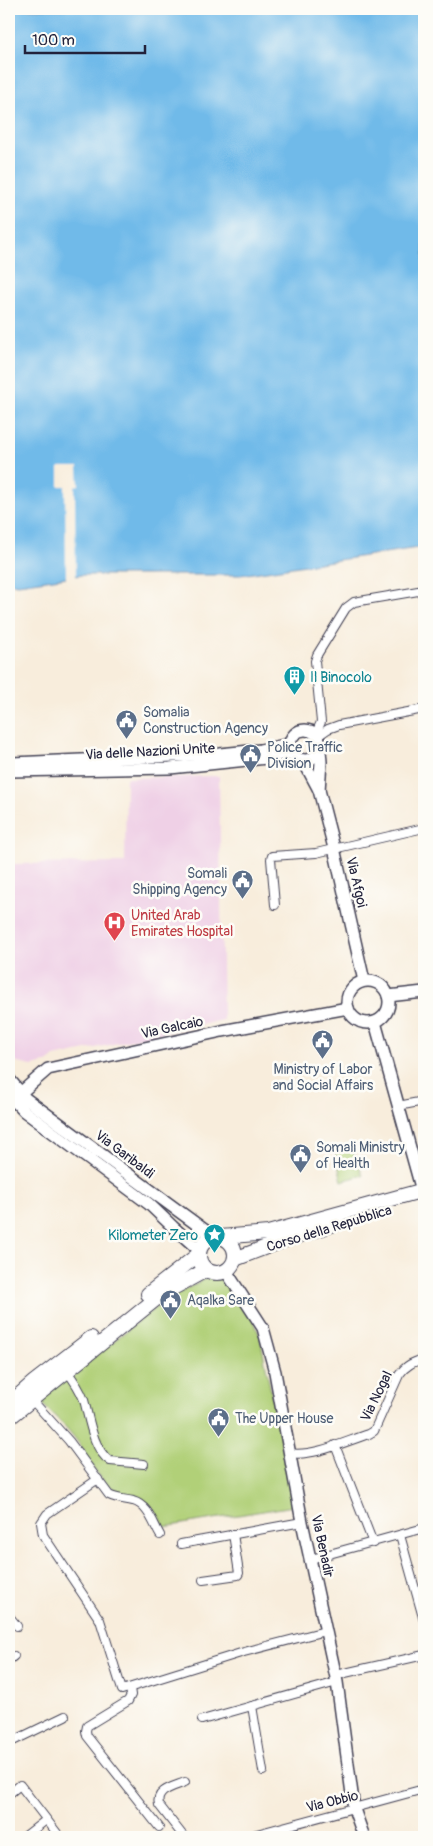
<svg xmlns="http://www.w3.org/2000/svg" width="433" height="1846" viewBox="0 0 433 1846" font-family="Pangolin,sans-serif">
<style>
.built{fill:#efd0e6}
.green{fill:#b1d078;stroke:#6a795a}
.water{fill:#6fbae9;stroke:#486e92}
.pier{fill:#f8eddc}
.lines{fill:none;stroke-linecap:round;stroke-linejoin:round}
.street-casing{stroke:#424053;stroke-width:10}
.secondary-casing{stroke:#424053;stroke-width:14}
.highway-casing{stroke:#424053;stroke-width:16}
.street{stroke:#fff;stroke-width:8}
.secondary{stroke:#fff;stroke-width:11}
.highway{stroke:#fff;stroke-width:14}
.labels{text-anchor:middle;stroke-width:5;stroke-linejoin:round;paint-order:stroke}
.culture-label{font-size:14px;fill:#0d838f;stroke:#fdfcf7;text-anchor:start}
.service-label{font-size:14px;fill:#4e5e75;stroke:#fdfcf7;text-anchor:start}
.street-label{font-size:14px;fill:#22223b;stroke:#fdfcf7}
.health-label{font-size:14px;fill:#be3a42;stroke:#fdfcf7;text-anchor:start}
</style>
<rect width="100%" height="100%" fill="#fdfcf7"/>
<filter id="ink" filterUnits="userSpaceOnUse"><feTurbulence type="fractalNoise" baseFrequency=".02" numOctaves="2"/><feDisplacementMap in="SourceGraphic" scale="10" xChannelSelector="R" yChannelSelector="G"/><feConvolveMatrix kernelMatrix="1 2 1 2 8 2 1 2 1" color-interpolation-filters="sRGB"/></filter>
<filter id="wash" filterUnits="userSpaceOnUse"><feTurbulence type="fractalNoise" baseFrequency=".0096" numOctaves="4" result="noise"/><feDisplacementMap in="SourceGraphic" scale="20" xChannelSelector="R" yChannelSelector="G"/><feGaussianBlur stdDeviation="1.12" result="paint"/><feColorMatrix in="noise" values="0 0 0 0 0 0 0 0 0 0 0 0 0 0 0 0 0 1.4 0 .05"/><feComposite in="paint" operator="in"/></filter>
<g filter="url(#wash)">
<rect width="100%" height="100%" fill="#f8eddc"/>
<path class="built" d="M219,776L223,1020L54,1057L46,1063L32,1066L18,1063L9,1054V864L125,863L126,778Z"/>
<g class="green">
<path d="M352,1148L363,1175L342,1181L335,1153Z"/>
<path d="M209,1277H223L254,1320L260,1337L294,1506L164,1527C149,1492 138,1505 111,1487C94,1475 87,1453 74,1437C64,1424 51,1413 39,1401L165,1300Z"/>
</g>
<path class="water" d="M9,9H424V547L240,575H81L18,584L9,583Z"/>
<path class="pier" d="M59,467H78L79,485L75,486L76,579L66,580L65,486H59Z"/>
</g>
<g filter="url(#ink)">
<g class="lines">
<defs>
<g id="street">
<path d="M316,733L321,722L315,661L317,655L346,608L354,602L424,590"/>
<path d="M318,736L328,729L339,725L424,709"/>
<path d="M275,905L271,859L272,856L316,853L424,828"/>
<path d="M398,1106L424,1101"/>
<path d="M66,1370C73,1379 80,1389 84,1400C89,1418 93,1450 110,1461L144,1464"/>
<path d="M32,1400L69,1441L109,1495C117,1499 124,1499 133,1501C148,1505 153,1523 160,1535"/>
<path d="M335,1445L373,1543"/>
<path d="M289,1453C314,1457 344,1442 369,1434L374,1431L399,1375C406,1365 413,1362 424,1359"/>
<path d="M98,1479L47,1514L41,1523L43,1535L100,1620L122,1690L244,1652L325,1631"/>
<path d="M400,1535L424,1621"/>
<path d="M181,1544L302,1522"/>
<path d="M311,1559L424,1528"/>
<path d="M203,1580L238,1575L239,1573L233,1534"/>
<path d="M9,1616L17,1626"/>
<path d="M9,1660L14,1656"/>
<path d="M336,1675L424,1655"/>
<path d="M130,1688L131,1695L128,1701L87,1726L86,1731L87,1736L159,1827"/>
<path d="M252,1706L263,1771"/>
<path d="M202,1720L337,1682"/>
<path d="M9,1743L65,1716"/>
<path d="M9,1794L20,1785L60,1837"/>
<path d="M24,1837L46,1820"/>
<path d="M184,1837L159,1805C155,1790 173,1787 185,1782"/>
<path d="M246,1837L424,1789"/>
</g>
<g id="secondary">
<circle cx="305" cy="745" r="15"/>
<path d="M303,760L319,790L334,848L364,981"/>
<path d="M12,763L220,754L260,750L290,744"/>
<path d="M9,771L170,768L267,758L287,753L293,754"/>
<path d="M319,790L321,762L320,750"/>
<circle cx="368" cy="1002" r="21"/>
<path d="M388,996L424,992"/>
<path d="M375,1022L424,1198"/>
<path d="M9,1079L26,1099L214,1237"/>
<path d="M9,1095L24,1111L149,1204L173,1227L199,1250"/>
<path d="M9,1103L48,1069L222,1031L348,1008"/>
<path d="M226,1271L263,1328L275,1372L302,1522L337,1682L354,1809L364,1837"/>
</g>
<g id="highway">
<circle cx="217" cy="1255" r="18"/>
<path d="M221,1237L268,1233L424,1190"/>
<path d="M235,1259L282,1241L338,1223"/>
<path d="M148,1294L199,1254"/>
<path d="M9,1404L34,1382L91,1338"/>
<path d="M9,1418L162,1294L206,1270"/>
</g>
</defs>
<use href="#street" class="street-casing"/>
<use href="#secondary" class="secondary-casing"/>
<use href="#highway" class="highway-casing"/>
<use href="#street" class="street"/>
<use href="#secondary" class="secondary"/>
<use href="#highway" class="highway"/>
</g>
</g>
<defs>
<symbol id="building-pin" viewBox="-11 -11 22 30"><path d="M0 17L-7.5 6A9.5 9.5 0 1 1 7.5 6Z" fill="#0f9aa8" stroke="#fdfcf7"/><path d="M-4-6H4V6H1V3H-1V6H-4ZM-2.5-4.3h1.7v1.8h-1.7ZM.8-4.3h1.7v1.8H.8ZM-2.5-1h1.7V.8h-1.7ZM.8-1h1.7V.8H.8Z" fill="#fff"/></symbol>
<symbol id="civic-pin" viewBox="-11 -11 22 30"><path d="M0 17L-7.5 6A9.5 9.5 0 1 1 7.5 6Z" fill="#5c6f8a" stroke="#fdfcf7"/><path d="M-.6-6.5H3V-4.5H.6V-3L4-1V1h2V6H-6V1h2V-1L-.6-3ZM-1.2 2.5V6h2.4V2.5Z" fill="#fff"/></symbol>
<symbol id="hospital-pin" viewBox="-11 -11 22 30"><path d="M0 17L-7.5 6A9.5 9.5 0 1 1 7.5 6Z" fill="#e0444e" stroke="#fdfcf7"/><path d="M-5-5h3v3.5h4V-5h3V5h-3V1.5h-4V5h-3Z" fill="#fff"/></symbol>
<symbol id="sight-pin" viewBox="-11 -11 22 30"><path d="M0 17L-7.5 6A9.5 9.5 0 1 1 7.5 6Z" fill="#0f9aa8" stroke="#fdfcf7"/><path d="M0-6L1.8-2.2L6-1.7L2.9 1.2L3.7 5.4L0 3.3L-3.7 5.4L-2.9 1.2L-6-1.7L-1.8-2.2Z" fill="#fff"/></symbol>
</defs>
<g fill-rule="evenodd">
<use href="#building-pin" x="282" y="664" width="25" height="34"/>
<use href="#civic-pin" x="114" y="708" width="25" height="34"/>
<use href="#civic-pin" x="238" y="742" width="25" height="34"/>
<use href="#civic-pin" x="230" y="868" width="25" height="34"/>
<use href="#hospital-pin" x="102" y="910" width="25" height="34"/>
<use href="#civic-pin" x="310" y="1028" width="25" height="34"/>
<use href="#civic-pin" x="288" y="1142" width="25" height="34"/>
<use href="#sight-pin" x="202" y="1222" width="25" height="34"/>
<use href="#civic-pin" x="158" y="1288" width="25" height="34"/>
<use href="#civic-pin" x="206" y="1406" width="25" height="34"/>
</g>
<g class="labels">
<g class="culture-label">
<text x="310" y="682">Il Binocolo</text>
<text x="198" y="1240" text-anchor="end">Kilometer Zero</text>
</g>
<g class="service-label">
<text x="143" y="717">Somalia<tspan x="143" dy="16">Construction Agency</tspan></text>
<text x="267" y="752">Police Traffic<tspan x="267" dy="16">Division</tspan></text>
<text x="227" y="878" text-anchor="end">Somali<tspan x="227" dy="16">Shipping Agency</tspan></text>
<text x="323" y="1074" text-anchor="middle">Ministry of Labor<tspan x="323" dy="16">and Social Affairs</tspan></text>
<text x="316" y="1152">Somali Ministry<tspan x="316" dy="16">of Health</tspan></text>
<text x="187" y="1305">Aqalka Sare</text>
<text x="235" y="1423">The Upper House</text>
</g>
<g class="street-label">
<text transform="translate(150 751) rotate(-3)" y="5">Via delle Nazioni Unite</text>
<text transform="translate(357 882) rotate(77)" y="5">Via Afgoi</text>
<text transform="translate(172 1027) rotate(-12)" y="5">Via Galcaio</text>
<text transform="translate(125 1154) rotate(37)" y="5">Via Garibaldi</text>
<text transform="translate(329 1228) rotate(-17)" y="5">Corso della Repubblica</text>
<text transform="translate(376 1396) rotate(-64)" y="5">Via Nogal</text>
<text transform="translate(323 1546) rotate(78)" y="5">Via Benadir</text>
<text transform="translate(332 1801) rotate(-14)" y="5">Via Obbio</text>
</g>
<g class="health-label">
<text x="131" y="920">United Arab<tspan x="131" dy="16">Emirates Hospital</tspan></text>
</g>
</g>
<rect width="433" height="1846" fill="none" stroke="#fdfcf7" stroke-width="30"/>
<path d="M25 45v8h120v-8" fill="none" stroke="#22223b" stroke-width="2.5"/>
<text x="32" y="45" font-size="15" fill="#22223b" stroke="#fdfcf7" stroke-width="4" paint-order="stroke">100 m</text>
</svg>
